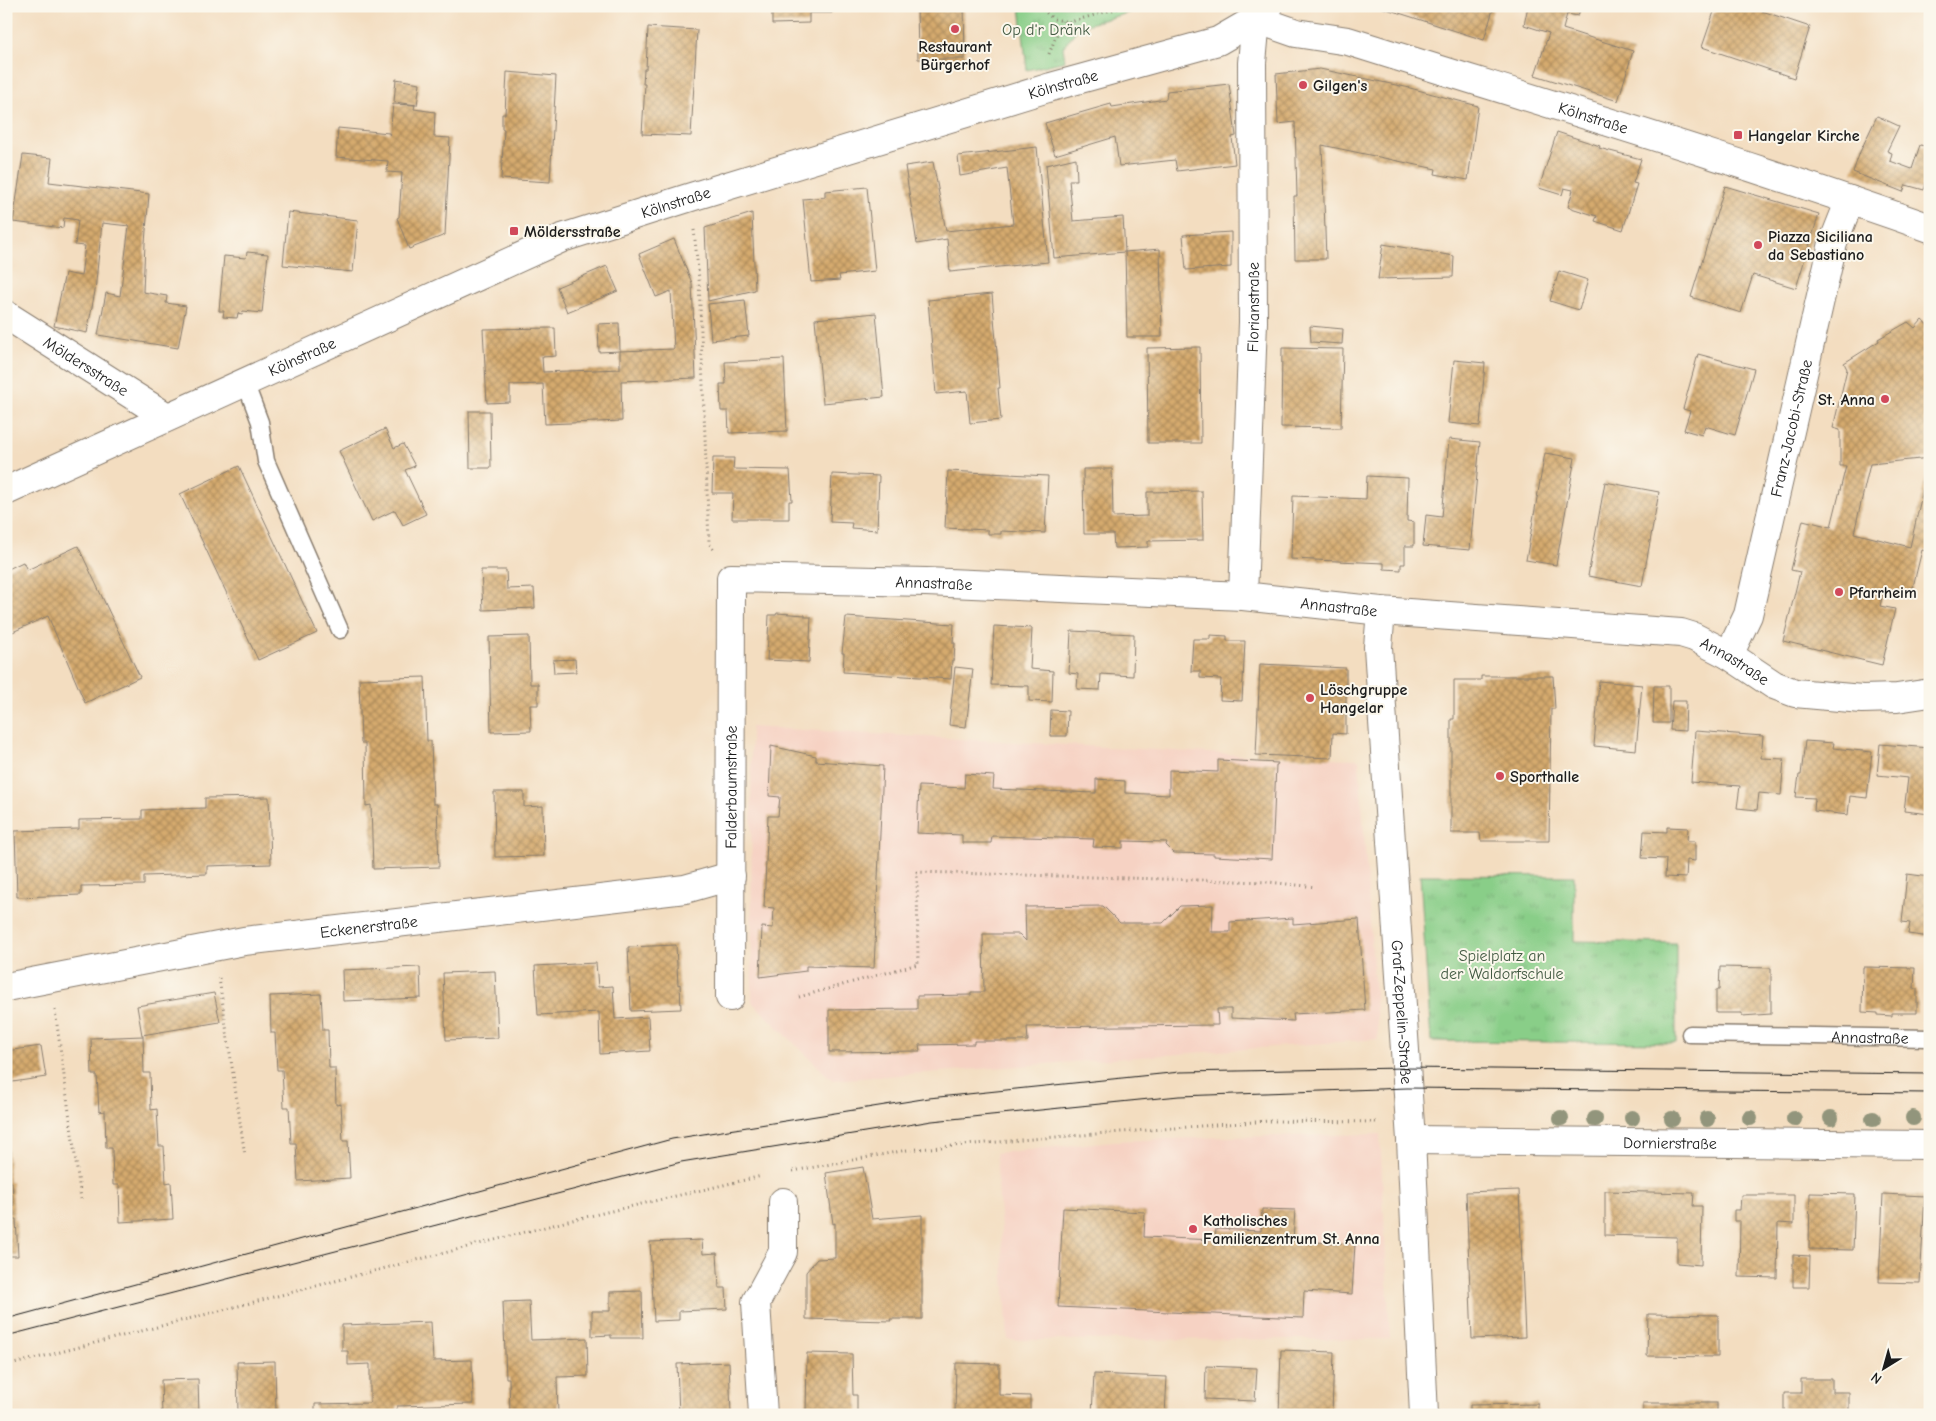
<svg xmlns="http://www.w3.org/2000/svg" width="1936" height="1421" viewBox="0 0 1936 1421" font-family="'Comic Neue',sans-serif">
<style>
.built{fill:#f6d2c3}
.grass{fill:url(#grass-tufts);stroke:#527552}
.building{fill:url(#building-cross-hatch)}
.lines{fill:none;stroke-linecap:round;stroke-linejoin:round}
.service-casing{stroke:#887c6e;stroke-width:19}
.minor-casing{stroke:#887c6e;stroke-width:30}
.path{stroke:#887c6e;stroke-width:3;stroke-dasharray:1 4;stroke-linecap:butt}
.service{stroke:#fff;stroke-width:16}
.minor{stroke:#fff;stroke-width:28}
.tram{stroke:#1c1c1c;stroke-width:1}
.tree{fill:#92957b}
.poi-dot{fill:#d1495b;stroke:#fbf7ec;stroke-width:2}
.labels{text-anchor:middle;stroke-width:4;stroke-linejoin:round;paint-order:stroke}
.park-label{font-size:16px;fill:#425a42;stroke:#fbf7ec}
.poi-label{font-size:16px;font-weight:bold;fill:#1c1c1c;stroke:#fbf7ec;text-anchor:start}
.street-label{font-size:16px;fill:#1c1c1c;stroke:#fbf7ec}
</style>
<defs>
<pattern id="grass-tufts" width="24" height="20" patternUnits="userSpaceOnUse" patternTransform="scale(1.25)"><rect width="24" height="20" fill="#89ce88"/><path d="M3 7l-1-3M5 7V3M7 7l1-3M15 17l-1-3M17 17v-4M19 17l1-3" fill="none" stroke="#76b075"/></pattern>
<pattern id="building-cross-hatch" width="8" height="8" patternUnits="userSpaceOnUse" patternTransform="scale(1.25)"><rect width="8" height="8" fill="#d5aa6e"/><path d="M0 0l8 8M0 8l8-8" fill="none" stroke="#ac8a5a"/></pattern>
</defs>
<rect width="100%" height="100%" fill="#fbf7ec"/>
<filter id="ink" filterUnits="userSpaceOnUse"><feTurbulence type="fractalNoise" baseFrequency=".02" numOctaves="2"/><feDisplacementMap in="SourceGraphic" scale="10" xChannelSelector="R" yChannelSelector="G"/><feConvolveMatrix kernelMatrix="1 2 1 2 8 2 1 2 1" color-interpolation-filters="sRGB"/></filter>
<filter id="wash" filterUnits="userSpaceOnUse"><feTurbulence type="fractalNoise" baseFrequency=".0096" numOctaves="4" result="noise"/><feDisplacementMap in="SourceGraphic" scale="20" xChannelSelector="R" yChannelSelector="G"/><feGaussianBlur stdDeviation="1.12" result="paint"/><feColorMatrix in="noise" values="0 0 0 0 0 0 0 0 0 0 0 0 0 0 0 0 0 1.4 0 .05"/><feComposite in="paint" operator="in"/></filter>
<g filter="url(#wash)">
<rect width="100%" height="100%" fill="#f3ddc0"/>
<g class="built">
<path d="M751,727L1280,757L1359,759L1378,1039L832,1080L752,1002Z"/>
<path d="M1380,1134L1390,1339L1008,1340L996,1153L1114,1141L1225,1137Z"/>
</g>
<g class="grass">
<path d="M1020,6H1151L1079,27L1063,47L1065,61L1027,70Z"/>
<path d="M1420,875L1574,876V941L1676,943V1043L1431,1041Z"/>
</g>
<g id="blocks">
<g class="building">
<path d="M772,6H831L832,13H809V23L772,24Z"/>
<path d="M917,6H964L965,59H918Z"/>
<path d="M1377,6H1494L1484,40Z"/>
<path d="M1528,6H1581L1578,16L1567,14L1563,29L1633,51L1618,101L1535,75L1549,33L1524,25Z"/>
<path d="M1716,6H1764L1762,11L1810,27L1794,78L1702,47Z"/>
<path d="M648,27L697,30L691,136L642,134L645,84H643L644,69H646Z"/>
<path d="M1320,69L1410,88L1478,106L1468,180L1435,174L1436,169L1322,145L1326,259H1295L1294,196H1297L1295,122L1278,124L1276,74Z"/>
<path d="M507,72L556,76L550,182L501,179L504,129H502V114H505Z"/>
<path d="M396,79L420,83L417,105L394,102Z"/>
<path d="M1229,84L1236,136L1232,137L1235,164L1177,171L1175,160L1119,166L1115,137L1055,155L1045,123L1111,104L1112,107L1166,99L1167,91Z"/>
<path d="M393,104L415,105L414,109L435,112L434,137L450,138L445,235L409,249L397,218L399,217L402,173L387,172L388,161L336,157L338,128L389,133L390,135Z"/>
<path d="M1877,116L1899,126L1887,151L1892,153L1890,161L1912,169L1920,145L1930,147V172L1924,190L1906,185L1903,192L1853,172L1860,152Z"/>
<path d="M1557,132L1600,146L1599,148L1610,151L1641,159L1633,183L1637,184L1623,230L1595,221L1597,216L1568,207L1573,190L1564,188L1562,195L1539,188Z"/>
<path d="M1037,147L1048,262L950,272L947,239L917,244L905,166L933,162L946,231L1013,224L1007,168L960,176L958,156Z"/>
<path d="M23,155L52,158L49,182L149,194L145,243L143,292L167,296L166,303L186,306L178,348L98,335L106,293L120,296L129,226L102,223L95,291L87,333L54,326L65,273L81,276L85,246L75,245L78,220L64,218L63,228L13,222Z"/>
<path d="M1076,158L1077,180H1069L1073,221L1123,217L1125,252L1160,249L1162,337H1127L1125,252L1054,258L1046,165Z"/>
<path d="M1725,186L1819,214L1796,288L1753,275L1741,313L1691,297Z"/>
<path d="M867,187L875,271L839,275L840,280L811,282L803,199L825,197V191Z"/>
<path d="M288,212L358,220L353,272L283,265Z"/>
<path d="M752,213L755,290L708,301L705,228Z"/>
<path d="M1231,232V267L1186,270L1183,235Z"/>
<path d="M674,239L692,283L696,378L621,381L622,421L545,424L543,384L510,385V402L487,403L483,329L555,328L556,356L542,357L543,372L620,369V351L674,349L671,291L656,297L639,254Z"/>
<path d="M1383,244L1454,256L1453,277L1378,279Z"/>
<path d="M247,252L268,254L262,313L243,311L242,314L238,313L237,318L223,317L224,311H219L224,256L246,258Z"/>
<path d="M607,266L618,291L567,312L557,287Z"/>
<path d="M1559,271L1588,280L1579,310L1550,301Z"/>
<path d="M992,294L1000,388H998L1001,420L970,423L967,391L936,394L928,300Z"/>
<path d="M745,300L749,336L711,340L708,304Z"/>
<path d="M876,313L884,397L823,403L815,319Z"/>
<path d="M1922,320L1930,327V458L1870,464L1854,533L1910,547L1930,459V552L1922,550L1911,595L1884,589L1880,606L1895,609L1882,665L1783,641L1800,572L1791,570L1803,520L1831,527L1846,466H1840V430L1833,428L1847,369L1844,363L1879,341L1878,339L1908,322L1915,328Z"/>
<path d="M619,323L620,351L599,352L598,324Z"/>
<path d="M1310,326L1343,329L1342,344L1311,342Z"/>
<path d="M1200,347L1201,443H1148L1147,348Z"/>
<path d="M1282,348L1343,349L1341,428L1281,427Z"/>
<path d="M1698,354L1754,369L1735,435L1705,426L1702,435L1684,430L1690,411L1683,409Z"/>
<path d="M784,359L787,431L729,433L728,411H721L720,384H726L725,362Z"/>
<path d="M1454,360L1485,363L1480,426L1448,423Z"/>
<path d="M469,411H490L491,468H470Z"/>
<path d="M385,429L394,448L403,444L415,466L405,470L426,514L403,525L395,510L372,521L339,451Z"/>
<path d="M1449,439L1480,442L1470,550L1423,546L1426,515L1442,517Z"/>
<path d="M1545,453L1575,458L1556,565L1526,560Z"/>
<path d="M713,458H734L733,469L790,470L792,501H789V519H732L733,493H712Z"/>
<path d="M239,466L317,633L258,660L180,494Z"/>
<path d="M1083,469H1112L1113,517L1147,516V492L1202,491L1203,540L1148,541V547L1114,548L1113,534H1084Z"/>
<path d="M948,471L1048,476L1045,533L1001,531V534H988V530L945,528Z"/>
<path d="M832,474L879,476L877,530L851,528L852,523L830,522Z"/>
<path d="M1367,476L1408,478L1407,521L1414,522V546H1405V564H1401V570L1384,569V563L1291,559L1293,496L1366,499Z"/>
<path d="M1605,482L1659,492L1642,586L1588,576Z"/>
<path d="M78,546L140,677L85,703L48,616L6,635V570L23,562L27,570Z"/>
<path d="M481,570H506L507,589L534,588L535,608L483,610Z"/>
<path d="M777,613L805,615V617H811L809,662L767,660L769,615H776Z"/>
<path d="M846,617L954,624L953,643H955L954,660H952L951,679L843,672L844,653H842Z"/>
<path d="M994,626L1032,628L1030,669L1053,671L1052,702L1029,701V686L991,685Z"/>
<path d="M1071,631L1134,634L1133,676L1101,674L1100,690L1077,689L1078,674L1069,673Z"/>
<path d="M1210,635L1227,636V641H1245L1242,701L1220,700L1221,679L1200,678V671H1191L1193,639H1210Z"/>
<path d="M529,636L530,684H538V705H530L531,731L491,732L489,637Z"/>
<path d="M575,659L576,672L554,673L553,660Z"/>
<path d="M1260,664L1346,668V734L1333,733L1332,758L1256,755Z"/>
<path d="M955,667L973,669L966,727L949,725Z"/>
<path d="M1481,676H1553L1555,709H1551L1549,841H1481L1480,833H1451V719H1454V680H1481Z"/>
<path d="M425,677L427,741H431L433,804H437L439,867L373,869L371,805L366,806L365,743H361L359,679Z"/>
<path d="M1599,681L1642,685L1636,750L1594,746Z"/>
<path d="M1654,686H1669V723H1653Z"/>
<path d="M1672,701H1686L1685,731L1670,730Z"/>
<path d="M1051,710L1068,711L1067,736H1050Z"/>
<path d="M1695,731L1763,736L1761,758L1784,759L1781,795L1759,793L1757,810L1737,808L1740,786L1691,782Z"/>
<path d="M1805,741L1834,743L1833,748L1872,752L1867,798L1850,796L1848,815L1814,811L1815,798L1796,797L1799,775H1801Z"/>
<path d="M1880,744L1930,748V814L1904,811L1908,778L1877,775Z"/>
<path d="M771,746L816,756V761L883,766L874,968L806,966V971L760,977L762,927L773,928L774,908L764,907L768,816H778L780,797L769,796Z"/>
<path d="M1218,760L1278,763L1277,765H1276L1272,859L1214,856V854L1174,853L1166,845L1167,842L1123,841V848L1093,847L1094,839L992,836L991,843H962V835L917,833L919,786L964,788L965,774L994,776L993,789L1096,793V779L1125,781V793L1169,795V770L1218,772Z"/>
<path d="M494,792H524V807L543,806L544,856L495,857Z"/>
<path d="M269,797L271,864L207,866V874L144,876V885L81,886V895L17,897L15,831L79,829V820L142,819V810L205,808V798Z"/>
<path d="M1667,827L1688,828L1687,841H1695V861L1687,860L1686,878L1665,877L1666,859L1642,858L1644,831L1667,832Z"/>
<path d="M1907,874L1930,877V937L1908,934L1910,923L1902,922Z"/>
<path d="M1213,905L1212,932H1230V922L1293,918V924L1359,919L1365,1010L1293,1014L1294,1021L1231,1018V1009H1217L1218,1025L1027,1027L1028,1041H974V1044L919,1045L920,1051L829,1052V1010L917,1009V996L971,995V992H984L983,934H1019L1026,941L1025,907L1103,906L1120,923H1163L1180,906Z"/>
<path d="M676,945L678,985L680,984L681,1009L631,1011L628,947Z"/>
<path d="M596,963L598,987L613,986L615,1019L648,1017L650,1051L600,1054L599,1012L538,1015L535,966Z"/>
<path d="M420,967L421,998L343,1001L342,970Z"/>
<path d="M1720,967L1771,968V1014L1742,1016V1013H1716V990H1719Z"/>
<path d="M1863,967L1915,968L1914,989H1917V1013H1892V1016L1878,1015V1013L1862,1012Z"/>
<path d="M495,971L498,1038L446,1040L443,973Z"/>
<path d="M214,993L220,1022L142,1035L137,1006Z"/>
<path d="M321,994L323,1030H328L329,1068H335L336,1105L341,1104L343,1141H348L350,1178L298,1181L296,1143H291L289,1107H284L282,1070H277L275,1033H271L270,996Z"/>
<path d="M143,1036L144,1073H150L151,1110L157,1109L159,1146H164L166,1183L171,1182L173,1219L120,1222L119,1185H113L112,1148H106L105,1111L99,1112L97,1075H92L91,1038Z"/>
<path d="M41,1046L46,1077L6,1083V1051Z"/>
<path d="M6,1147H8L9,1182H12L14,1219H16L18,1256H6Z"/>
<path d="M863,1167L872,1219L922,1215V1319H890L891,1321L806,1319V1272L817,1259L835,1258V1223L833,1224L826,1173Z"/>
<path d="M1519,1190L1525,1337L1472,1339L1466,1192Z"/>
<path d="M1605,1191L1694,1193L1693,1206H1702L1701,1265L1677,1263V1237L1605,1235Z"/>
<path d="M1810,1193L1855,1194L1853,1250L1809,1249Z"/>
<path d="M1883,1194L1925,1196L1920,1283L1879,1282Z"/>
<path d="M1741,1195H1794V1224L1778,1223L1777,1278L1739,1277L1740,1221H1734V1210H1740Z"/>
<path d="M1063,1208L1145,1212L1144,1237L1215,1240L1216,1229L1261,1231L1262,1209L1295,1210L1293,1241L1355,1244L1352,1294L1304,1291L1303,1318L1058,1307Z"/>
<path d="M702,1240L703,1254L717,1253L719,1288H726L727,1309L679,1311V1320L654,1321L650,1242Z"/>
<path d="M1793,1255L1810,1256L1809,1287H1793Z"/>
<path d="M642,1291L643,1338H611V1335L592,1336V1311H610V1292Z"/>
<path d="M529,1301L531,1340L587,1338L588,1376L557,1377L558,1415H510L509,1378H506L503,1302Z"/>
<path d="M1648,1314L1718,1315V1357L1647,1356Z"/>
<path d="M431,1322L433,1361L472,1360L473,1404L397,1406V1415H315V1404L370,1403V1364L348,1365V1351H342V1325Z"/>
<path d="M1281,1350L1334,1352L1332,1415H1279Z"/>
<path d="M807,1353L852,1354L853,1395H857V1415H806Z"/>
<path d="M275,1361L276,1415H238L237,1362Z"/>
<path d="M729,1362L731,1415H679L677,1364Z"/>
<path d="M956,1363L999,1364V1395L1030,1396V1415H955Z"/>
<path d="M1206,1366L1257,1368L1255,1401L1205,1399Z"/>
<path d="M1094,1374L1167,1377L1165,1415H1092Z"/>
<path d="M198,1379L199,1415H162L161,1380Z"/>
<path d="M1801,1379H1832V1392H1849V1415H1784V1393H1801Z"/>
<rect x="1643" y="1403" width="74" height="12"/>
<path d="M1538,1404V1415H1470V1405Z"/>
</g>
</g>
</g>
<g filter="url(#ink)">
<use href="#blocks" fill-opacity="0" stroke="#887c6e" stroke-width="1"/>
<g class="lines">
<defs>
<g id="service">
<path d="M245,382L260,422L266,461L340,630"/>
<path id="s1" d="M1690,1034L1930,1038"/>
</g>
<g id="minor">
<path id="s2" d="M1256,19L1296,33L1348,41C1542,102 1738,160 1930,228"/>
<path id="s3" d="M6,315L167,417"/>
<path id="s4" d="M6,491L562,238L691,197L1051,87L1218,41L1256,19L1268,6"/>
<path id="s5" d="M1243,596L1253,322L1252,63L1256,19"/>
<path id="s6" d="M1381,611L1378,647L1411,1140L1424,1415"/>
<path id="s7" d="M1729,655L1748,615L1833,243L1850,200"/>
<path id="s8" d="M6,987L244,941L685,889L731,876"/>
<path id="s9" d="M730,997L731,578L926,582L1243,596L1381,611L1681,633L1694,637L1729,655L1774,685L1795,693L1862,699L1897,698L1930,693"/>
<path id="s10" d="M1411,1140L1930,1145"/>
<path d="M763,1415L756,1302L783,1252V1202"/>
</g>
</defs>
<use href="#service" class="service-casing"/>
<use href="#minor" class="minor-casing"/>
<g class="path">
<path d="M1039,6L1053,19L1070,22L1126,6"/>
<path d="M1049,54L1062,21"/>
<path d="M694,230L699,279L709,543L715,552"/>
<path d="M219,978L245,1156"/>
<path d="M799,997L918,964L917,872L1268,882L1316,887"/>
<path d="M55,1010L81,1199"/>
<path d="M793,1171L907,1150L1055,1137L1268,1121L1379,1122"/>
<path d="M6,1366L568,1221L762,1176"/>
</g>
<use href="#service" class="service"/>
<use href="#minor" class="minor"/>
<g class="tram">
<path d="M6,1319L672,1139L929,1098L1180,1072L1405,1068L1930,1074"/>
<path d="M6,1336L681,1162L932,1121L1179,1096L1407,1088L1930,1093"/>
</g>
</g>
<g class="tree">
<circle cx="1561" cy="1118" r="8"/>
<circle cx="1632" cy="1118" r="8"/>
<circle cx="1750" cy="1118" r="8"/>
<circle cx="1831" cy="1118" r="8"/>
<circle cx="1913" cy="1118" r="8"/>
<circle cx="1595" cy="1119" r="8"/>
<circle cx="1672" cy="1119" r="8"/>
<circle cx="1707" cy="1119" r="8"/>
<circle cx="1794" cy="1119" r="8"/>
<circle cx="1873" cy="1119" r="8"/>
</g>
</g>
<g class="poi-dot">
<circle cx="955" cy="29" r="5"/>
<circle cx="1303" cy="85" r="5"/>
<rect x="1733" y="130" width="10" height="10" rx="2.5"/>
<rect x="509" y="226" width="10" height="10" rx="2.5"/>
<circle cx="1758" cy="245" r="5"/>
<circle cx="1885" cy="399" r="5"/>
<circle cx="1839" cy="592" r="5"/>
<circle cx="1310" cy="698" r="5"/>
<circle cx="1500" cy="776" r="5"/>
<circle cx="1193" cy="1229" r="5"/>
</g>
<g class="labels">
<g class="park-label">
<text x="1046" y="35">Op d'r Dränk</text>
<text x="1502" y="961">Spielplatz an<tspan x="1502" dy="18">der Waldorfschule</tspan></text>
</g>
<g class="poi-label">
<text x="955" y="52" text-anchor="middle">Restaurant<tspan x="955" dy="18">Bürgerhof</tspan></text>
<text x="1313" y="91">Gilgen's</text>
<text x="1748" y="141">Hangelar Kirche</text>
<text x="524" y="237">Möldersstraße</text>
<text x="1768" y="242">Piazza Siciliana<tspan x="1768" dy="18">da Sebastiano</tspan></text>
<text x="1875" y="405" text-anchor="end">St. Anna</text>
<text x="1849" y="598">Pfarrheim</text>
<text x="1320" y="695">Löschgruppe<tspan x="1320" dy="18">Hangelar</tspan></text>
<text x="1510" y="782">Sporthalle</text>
<text x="1203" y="1226">Katholisches<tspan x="1203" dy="18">Familienzentrum St. Anna</tspan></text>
</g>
<g class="street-label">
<text dy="6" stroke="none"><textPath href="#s4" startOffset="1135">Kölnstraße</textPath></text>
<text dy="6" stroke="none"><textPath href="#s2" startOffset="352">Kölnstraße</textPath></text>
<text dy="6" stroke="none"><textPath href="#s4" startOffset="730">Kölnstraße</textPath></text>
<text dy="6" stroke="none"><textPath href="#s5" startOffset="289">Florianstraße</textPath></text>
<text dy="6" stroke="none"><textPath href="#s4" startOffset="325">Kölnstraße</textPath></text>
<text dy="6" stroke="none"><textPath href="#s3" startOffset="95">Möldersstraße</textPath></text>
<text dy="6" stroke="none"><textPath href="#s7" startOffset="236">Franz-Jacobi-Straße</textPath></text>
<text dy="6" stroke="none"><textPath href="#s9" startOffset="622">Annastraße</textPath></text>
<text dy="6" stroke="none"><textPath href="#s9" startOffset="1028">Annastraße</textPath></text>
<text dy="6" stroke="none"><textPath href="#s9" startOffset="1432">Annastraße</textPath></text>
<text dy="6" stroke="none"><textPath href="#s9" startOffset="210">Falderbaumstraße</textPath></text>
<text dy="6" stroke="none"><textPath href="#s8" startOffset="368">Eckenerstraße</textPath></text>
<text dy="6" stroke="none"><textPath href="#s6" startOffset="402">Graf-Zeppelin-Straße</textPath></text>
<text dy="6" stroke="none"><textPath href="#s1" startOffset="180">Annastraße</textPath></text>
<text dy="6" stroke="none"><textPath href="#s10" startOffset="259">Dornierstraße</textPath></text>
</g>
</g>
<rect width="1936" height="1421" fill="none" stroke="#fbf7ec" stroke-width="25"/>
<g transform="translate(1884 1368) rotate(217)" stroke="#fbf7ec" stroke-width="4" paint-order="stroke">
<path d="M0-4L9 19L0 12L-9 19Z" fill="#1c1c1c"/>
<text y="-8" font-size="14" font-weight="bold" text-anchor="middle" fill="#1c1c1c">N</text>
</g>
</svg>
